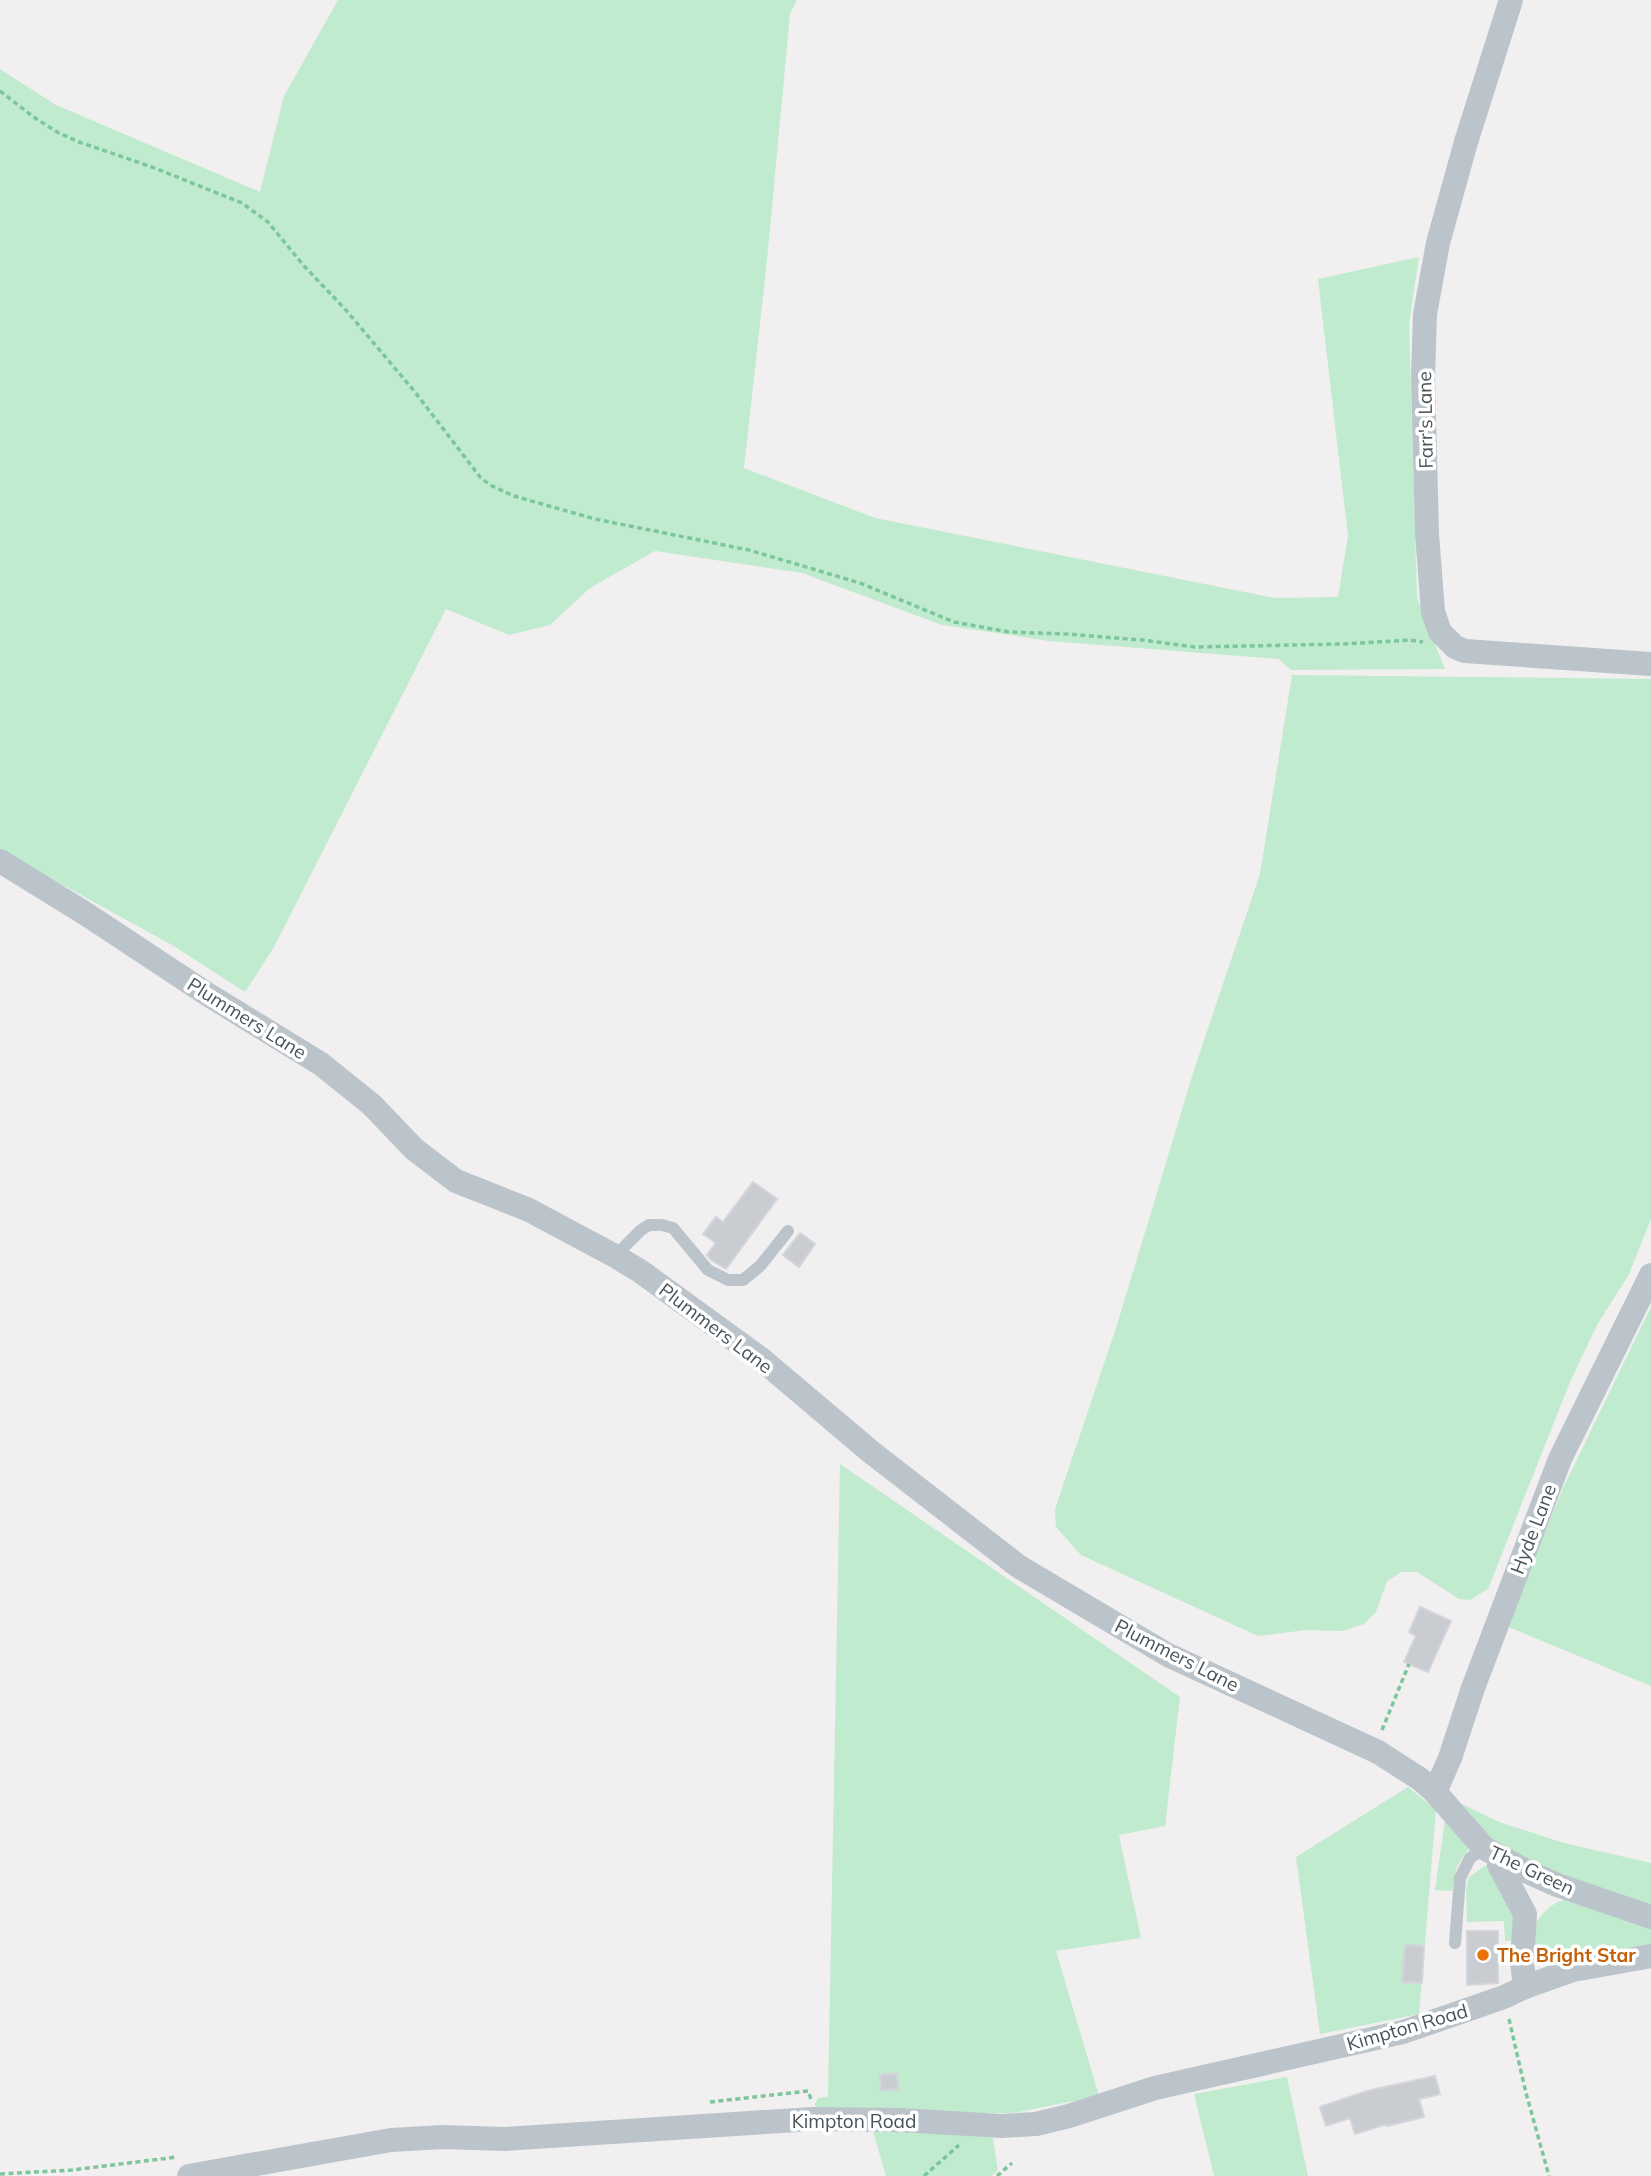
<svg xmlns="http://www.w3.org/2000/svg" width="1651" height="2176" viewBox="0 0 1651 2176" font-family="Mulish,sans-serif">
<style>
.green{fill:#c1ebce}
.building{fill:#c9ccd1;stroke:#d3d5da;stroke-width:2}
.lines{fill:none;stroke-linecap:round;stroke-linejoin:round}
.path{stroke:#7cc69c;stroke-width:3.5;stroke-dasharray:5 3.5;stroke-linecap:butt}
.service{stroke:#bbc4ca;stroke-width:12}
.minor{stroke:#bbc4ca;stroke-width:24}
.food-dot{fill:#e8710a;stroke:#fff;stroke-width:2.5}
.labels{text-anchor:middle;stroke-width:7;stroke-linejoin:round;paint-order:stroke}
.street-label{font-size:19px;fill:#48535a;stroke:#fff}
.food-label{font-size:19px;font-weight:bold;fill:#c56008;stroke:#fff;text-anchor:start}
</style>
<rect width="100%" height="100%" fill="#f1efef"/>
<g class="green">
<path d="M338,0H797L790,14L767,260L744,468L875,518L1275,598L1338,597L1348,536L1318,279L1419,257L1409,323L1417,598L1445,669L1291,670L1279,659L1049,641L942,625L802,573L655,551L590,588L550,625L509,635L446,609L274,947L245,992L172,945L3,852L0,850V69L56,105L260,192L284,96Z"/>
<path d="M1292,675L1651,679V1219L1629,1274L1597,1325L1570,1382L1488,1589L1470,1600L1459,1599L1417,1572H1402L1387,1581L1376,1612L1364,1624L1342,1631L1307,1630L1258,1636L1081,1555L1056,1527L1055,1509L1117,1325L1194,1070L1260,874Z"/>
<path d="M1651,1307V1686L1506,1626L1564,1486Z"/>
<path d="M840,1464L1180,1697L1165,1826L1119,1835L1141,1938L1056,1951L1099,2096L1013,2113H816L815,2104L818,2098L828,2097Z"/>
<path d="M1408,1787L1436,1810L1419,2014L1320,2034L1296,1857Z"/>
<path d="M1443,1795L1499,1822L1564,1843L1651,1863V1910L1561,1878L1492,1842Z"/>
<path d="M1446,1813L1469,1848L1457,1866L1452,1891L1435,1890Z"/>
<path d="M1486,1865L1494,1869L1516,1911L1513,1941H1505L1504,1921L1467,1922L1466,1889L1469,1877Z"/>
<path d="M1568,1899L1651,1924V1947L1569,1964L1535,1962C1523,1937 1540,1904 1568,1899Z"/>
<path d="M1287,2077L1308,2176H1214L1194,2094Z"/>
<path d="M872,2128L993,2138L998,2171L991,2176H886Z"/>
</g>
<g class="building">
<path d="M753,1182L777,1199L726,1269L711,1260L707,1255L716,1243L703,1234L716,1217L723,1222Z"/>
<path d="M800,1233L815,1244L799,1267L783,1255Z"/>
<path d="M1420,1607L1451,1621L1428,1672L1404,1662L1416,1636L1409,1632Z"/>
<path d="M1467,1931H1498V1983L1467,1985Z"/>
<path d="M1405,1945L1424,1946L1422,1983L1402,1982Z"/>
<path d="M897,2073L898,2089L881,2091L880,2075Z"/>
<path d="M1435,2076L1440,2094L1419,2099L1424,2117L1387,2126V2124L1355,2134L1350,2118L1326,2126L1320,2107L1367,2091Z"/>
</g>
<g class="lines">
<g class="path">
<path d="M0,91L35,118L57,132L79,142L152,167L242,203L268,222L304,266L345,309L415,392L480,477L490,485L514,496L595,519L749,550L860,583L954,622L1009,632L1066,634L1142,640L1195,647L1344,644L1410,640L1423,642"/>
<path d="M1382,1730L1409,1664"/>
<path d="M1509,2019L1526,2093L1549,2176"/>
<path d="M710,2102L808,2091L811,2099"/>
<path d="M0,2174L72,2170L177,2157"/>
<path d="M924,2176L959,2145"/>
<path d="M997,2176L1012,2163"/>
</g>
<g class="service">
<path d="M615,1256L641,1230L649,1225H662L673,1228L708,1270L728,1280H743L760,1266L788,1231"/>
<path d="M1455,1943L1460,1878L1470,1858L1484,1848"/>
</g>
<g class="minor">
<path d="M1511,0L1466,142L1438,243L1425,314L1423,377L1427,534L1433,612L1440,632L1455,647L1465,651L1651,664"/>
<path d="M0,861L86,914L207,994L321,1064L372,1105L414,1149L456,1181L529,1210L615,1256L640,1271L761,1359L871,1452L1018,1566L1168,1655L1378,1752L1420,1779L1435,1792L1484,1848L1526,1871L1557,1885L1651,1917"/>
<path d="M1435,1792L1450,1758L1473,1688L1560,1459L1651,1275"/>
<path d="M1501,1857L1499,1865L1525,1914L1522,1962L1525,1987"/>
<path d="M189,2176L391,2140L443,2137L505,2139L812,2119L900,2120L1001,2126L1036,2124L1069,2116L1155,2088L1403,2032L1504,1997L1525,1987L1573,1970L1651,1956"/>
</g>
</g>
<circle class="food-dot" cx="1483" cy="1955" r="7"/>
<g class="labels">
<g class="street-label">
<text transform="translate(1425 420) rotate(-91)" y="7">Farr's Lane</text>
<text transform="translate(247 1018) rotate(32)" y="7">Plummers Lane</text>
<text transform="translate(716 1328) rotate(37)" y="7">Plummers Lane</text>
<text transform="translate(1533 1529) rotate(-69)" y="7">Hyde Lane</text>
<text transform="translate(1177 1655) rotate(27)" y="7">Plummers Lane</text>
<text transform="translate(1532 1870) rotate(25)" y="7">The Green</text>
<text transform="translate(1407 2027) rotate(-16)" y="7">Kimpton Road</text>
<text x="854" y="2128">Kimpton Road</text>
</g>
<g class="food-label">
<text x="1497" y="1962">The Bright Star</text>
</g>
</g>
</svg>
